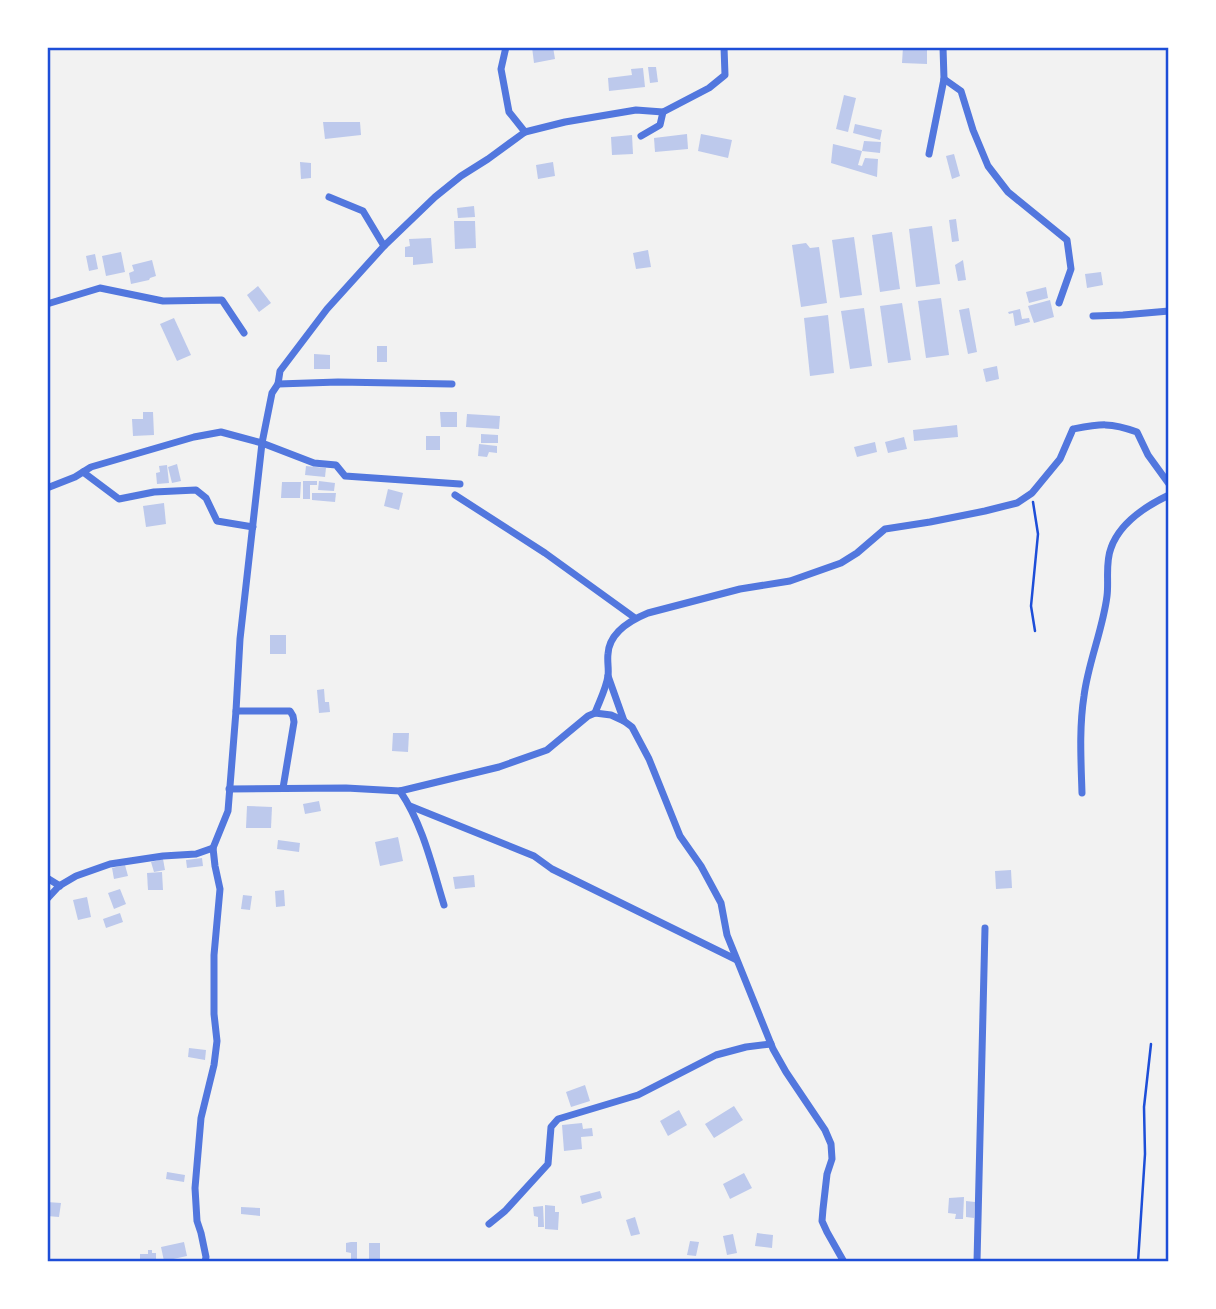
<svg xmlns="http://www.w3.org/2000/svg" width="1216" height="1309" viewBox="0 0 1216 1309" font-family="Raleway,sans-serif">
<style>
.building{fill:#bdc9ec}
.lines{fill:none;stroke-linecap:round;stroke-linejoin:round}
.path{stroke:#1d4ed8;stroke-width:2.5}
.minor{stroke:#5277de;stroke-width:7}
.neatline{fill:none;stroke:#1d4ed8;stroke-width:2.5}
</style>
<rect width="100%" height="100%" fill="#f2f2f2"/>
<g class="building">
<path d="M532,47H553L555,59L534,63Z"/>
<path d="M903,47H927V64L902,63Z"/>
<path d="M648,67H656L658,82L650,83Z"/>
<path d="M643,68L645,87L609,91L608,78L632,75L631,69Z"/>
<path d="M844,95L856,98L848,132L836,129Z"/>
<path d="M323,122H360L361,135L325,139Z"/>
<path d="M855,124L882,130L880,140L853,133Z"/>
<path d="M687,134L688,149L655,152L654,138Z"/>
<path d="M701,134L732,140L728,158L698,151Z"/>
<path d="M632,135L633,154L612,155L611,137Z"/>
<path d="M864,141L881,142L880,153L862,151Z"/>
<path d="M833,144L862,151L858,165L862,166L865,158L878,159L877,177L831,163Z"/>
<path d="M954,154L960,176L952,179L946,156Z"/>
<path d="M300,162L311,163V178L301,179Z"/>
<path d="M553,162L555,176L538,179L536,165Z"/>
<path d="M474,206L475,217L458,218L457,208Z"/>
<path d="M956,219L959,241L952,242L949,220Z"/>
<path d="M454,221H475L476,248L455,249Z"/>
<path d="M932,226L940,284L916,287L909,229Z"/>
<path d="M892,232L900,289L880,292L872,235Z"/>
<path d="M854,237L862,295L840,298L832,240Z"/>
<path d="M431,238L433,263L413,265V257H405V247L410,246L409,239Z"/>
<path d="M806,243L810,248L819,247L827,303L801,307L792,245Z"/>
<path d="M648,250L651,267L636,269L633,253Z"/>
<path d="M121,252L125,272L106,276L102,256Z"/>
<path d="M95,254L98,269L89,271L86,256Z"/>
<path d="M152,260L156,276L150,278L149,280L131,284L129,273L134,271L132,265Z"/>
<path d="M963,260L966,280L958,281L955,265Z"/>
<path d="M1101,272L1103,285L1087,288L1085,274Z"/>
<path d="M258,286L271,303L259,312L247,295Z"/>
<path d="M1046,287L1048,298L1029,303L1026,292Z"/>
<path d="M941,298L949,355L926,358L918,301Z"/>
<path d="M1050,300L1054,317L1034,323L1028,306Z"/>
<path d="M902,303L911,360L888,363L880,306Z"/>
<path d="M864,308L872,366L850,369L841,311Z"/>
<path d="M969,308L977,352L968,354L959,310Z"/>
<path d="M1020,309L1022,319L1029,318L1030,322L1015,326L1013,313L1009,314L1008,312Z"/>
<path d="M828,315L834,373L810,376L804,318Z"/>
<path d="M174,318L191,355L177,361L160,324Z"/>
<rect x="377" y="346" width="10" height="16"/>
<path d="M314,354L330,355V369H314Z"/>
<path d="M997,366L999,379L986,382L983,369Z"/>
<path d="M143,412H153L154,435L133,436L132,419H143Z"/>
<path d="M440,412H457V427H441Z"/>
<path d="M467,414L500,416L499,429L466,427Z"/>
<path d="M957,425L958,437L914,441L913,430Z"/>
<path d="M481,434L498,435V443H481Z"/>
<rect x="426" y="436" width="14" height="14"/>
<path d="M904,437L907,449L888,453L885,442Z"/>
<path d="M875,442L877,452L857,457L854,447Z"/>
<path d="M479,444L497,446V453L489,452L487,457L478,456Z"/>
<path d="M177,464L181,481L172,483L168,467Z"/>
<path d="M167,465L169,483L157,484L156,473L160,472L159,466Z"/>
<path d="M306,466L326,468L325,477L305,475Z"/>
<path d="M303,481H317V485H310V499H303Z"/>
<path d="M319,481L335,483L334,491L318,490Z"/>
<path d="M282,482H301L300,498H281Z"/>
<path d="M388,489L403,493L399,510L384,506Z"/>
<path d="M312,493H336L335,502L312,500Z"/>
<path d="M164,503L166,524L146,527L143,506Z"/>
<rect x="270" y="635" width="16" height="19"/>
<path d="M324,689L325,702H329L330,712L319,713L317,690Z"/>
<path d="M393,733H409L408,752L392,751Z"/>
<path d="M319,801L321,811L305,814L303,804Z"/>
<path d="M247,806L272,807L271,828H246Z"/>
<path d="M398,837L403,861L380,866L375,842Z"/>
<path d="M278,840L300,843L299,852L277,849Z"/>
<path d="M202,858L203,866L187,868L186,860Z"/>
<path d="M163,859L165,870L154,872L151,862Z"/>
<path d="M125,865L128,876L114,879L112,868Z"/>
<path d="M1011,870L1012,888L996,889L995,871Z"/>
<path d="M162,872L163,890H148L147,873Z"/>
<path d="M474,875L475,887L455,889L453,877Z"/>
<path d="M120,889L126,904L114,909L108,893Z"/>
<path d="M284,890L285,906L276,907L275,891Z"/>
<path d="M243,895L252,896L250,910L241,909Z"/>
<path d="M87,897L91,917L78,920L73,900Z"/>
<path d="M120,913L123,922L106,928L103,919Z"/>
<path d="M189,1048L206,1050L205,1060L188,1057Z"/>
<path d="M585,1085L590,1101L571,1107L566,1092Z"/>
<path d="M734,1106L743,1120L714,1138L705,1124Z"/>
<path d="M679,1110L687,1125L668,1136L660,1121Z"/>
<path d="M582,1123L583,1129L592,1128L593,1136L581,1137L582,1149L564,1151L562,1125Z"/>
<path d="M167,1172L185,1175L184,1182L166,1179Z"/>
<path d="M744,1173L752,1188L730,1199L723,1184Z"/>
<path d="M600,1191L602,1198L582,1204L580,1196Z"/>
<path d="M964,1197L963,1219H955L956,1214L948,1213L949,1198Z"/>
<path d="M966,1201L975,1202L974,1218L966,1217Z"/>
<path d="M47,1202L61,1203L59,1217L47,1216Z"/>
<path d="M545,1205L555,1206V1212H559L558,1230L545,1229Z"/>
<path d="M543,1206L544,1227H538V1217L534,1216L533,1207Z"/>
<path d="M241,1207L260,1208V1216L241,1214Z"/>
<path d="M635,1217L640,1234L631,1236L626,1220Z"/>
<path d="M757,1233L773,1235L772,1248L755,1246Z"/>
<path d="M733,1234L737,1253L727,1255L723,1236Z"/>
<path d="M690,1241L699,1242L696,1256L687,1255Z"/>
<path d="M184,1242L187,1256L164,1261L161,1247Z"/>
<path d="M351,1242H357V1260H351V1253L346,1252V1243Z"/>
<rect x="369" y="1243" width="11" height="19"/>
<path d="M148,1250H152V1253H156V1261H140V1254H148Z"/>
</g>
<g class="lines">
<g class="path">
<path d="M1033,502L1038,534L1031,606L1035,631"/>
<path d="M1138,1262L1145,1154L1144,1107L1151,1044"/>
</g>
<g class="minor">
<path d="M506,47L501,69L509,112L525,132"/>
<path d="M944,79L961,91L973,130L988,166L1008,192L1067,240L1071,269L1059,303"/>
<path d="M641,136L660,125L663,112"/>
<path d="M929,154L944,79L943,47"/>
<path d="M329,197L363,211L384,246"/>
<path d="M47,304L100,288L163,301L222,300L244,333"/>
<path d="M1093,316L1123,315L1169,311"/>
<path d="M278,384L338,382L452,384"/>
<path d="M83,472L119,499L154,492L196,490L206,498L217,521L253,527"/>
<path d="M47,488L75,477L91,467L194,437L221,432L262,443L314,463L336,465L345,476L460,484"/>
<path d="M455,495L545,553L635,618"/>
<path d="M608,676L624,721"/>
<path d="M236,711H290L293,716L294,722L283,788"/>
<path d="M595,713C599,702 606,689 608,676C609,669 607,661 608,654C609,633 631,620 648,613L740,589L790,581L841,563L857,553L885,529L930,522L985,511L1017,503L1032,493L1060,459L1073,429C1100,424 1110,422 1137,432L1148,455L1169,484"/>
<path d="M229,789L346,788L400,791L499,767L547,750L588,716L595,713L611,715L624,721L632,727L649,759L680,836L701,866L721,903L727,935L773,1049L786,1072L825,1130L831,1144L832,1159L827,1174L823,1209L822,1221L827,1232L844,1262"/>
<path d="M400,791C423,825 432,866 444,905"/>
<path d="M1082,793C1081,761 1079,728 1084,696C1088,663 1103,629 1107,596C1109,581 1105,563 1111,548C1120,522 1146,506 1169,495"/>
<path d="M410,806L534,856L552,869L735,959"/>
<path d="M47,878L60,886"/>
<path d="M47,899L59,886L76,876L110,864L163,856L196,854L213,848"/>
<path d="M489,1224L505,1211L548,1164L551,1127L558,1119L638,1095L716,1055L746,1047L771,1044"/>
<path d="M205,1262L206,1257L201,1233L197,1221L195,1188L201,1118L214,1065L217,1041L214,1014V955L220,889L215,866L213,848L228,811L236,711L240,639L262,443L272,393L278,384L280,371L327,309L384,246L435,197L461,176L488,159L525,132L565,122L636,110L663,112L709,88L725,75L724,47"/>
<path d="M977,1262L985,928"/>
</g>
</g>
<rect width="1216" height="1309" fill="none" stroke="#ffffff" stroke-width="98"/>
<rect x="49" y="49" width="1118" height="1211" class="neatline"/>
</svg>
